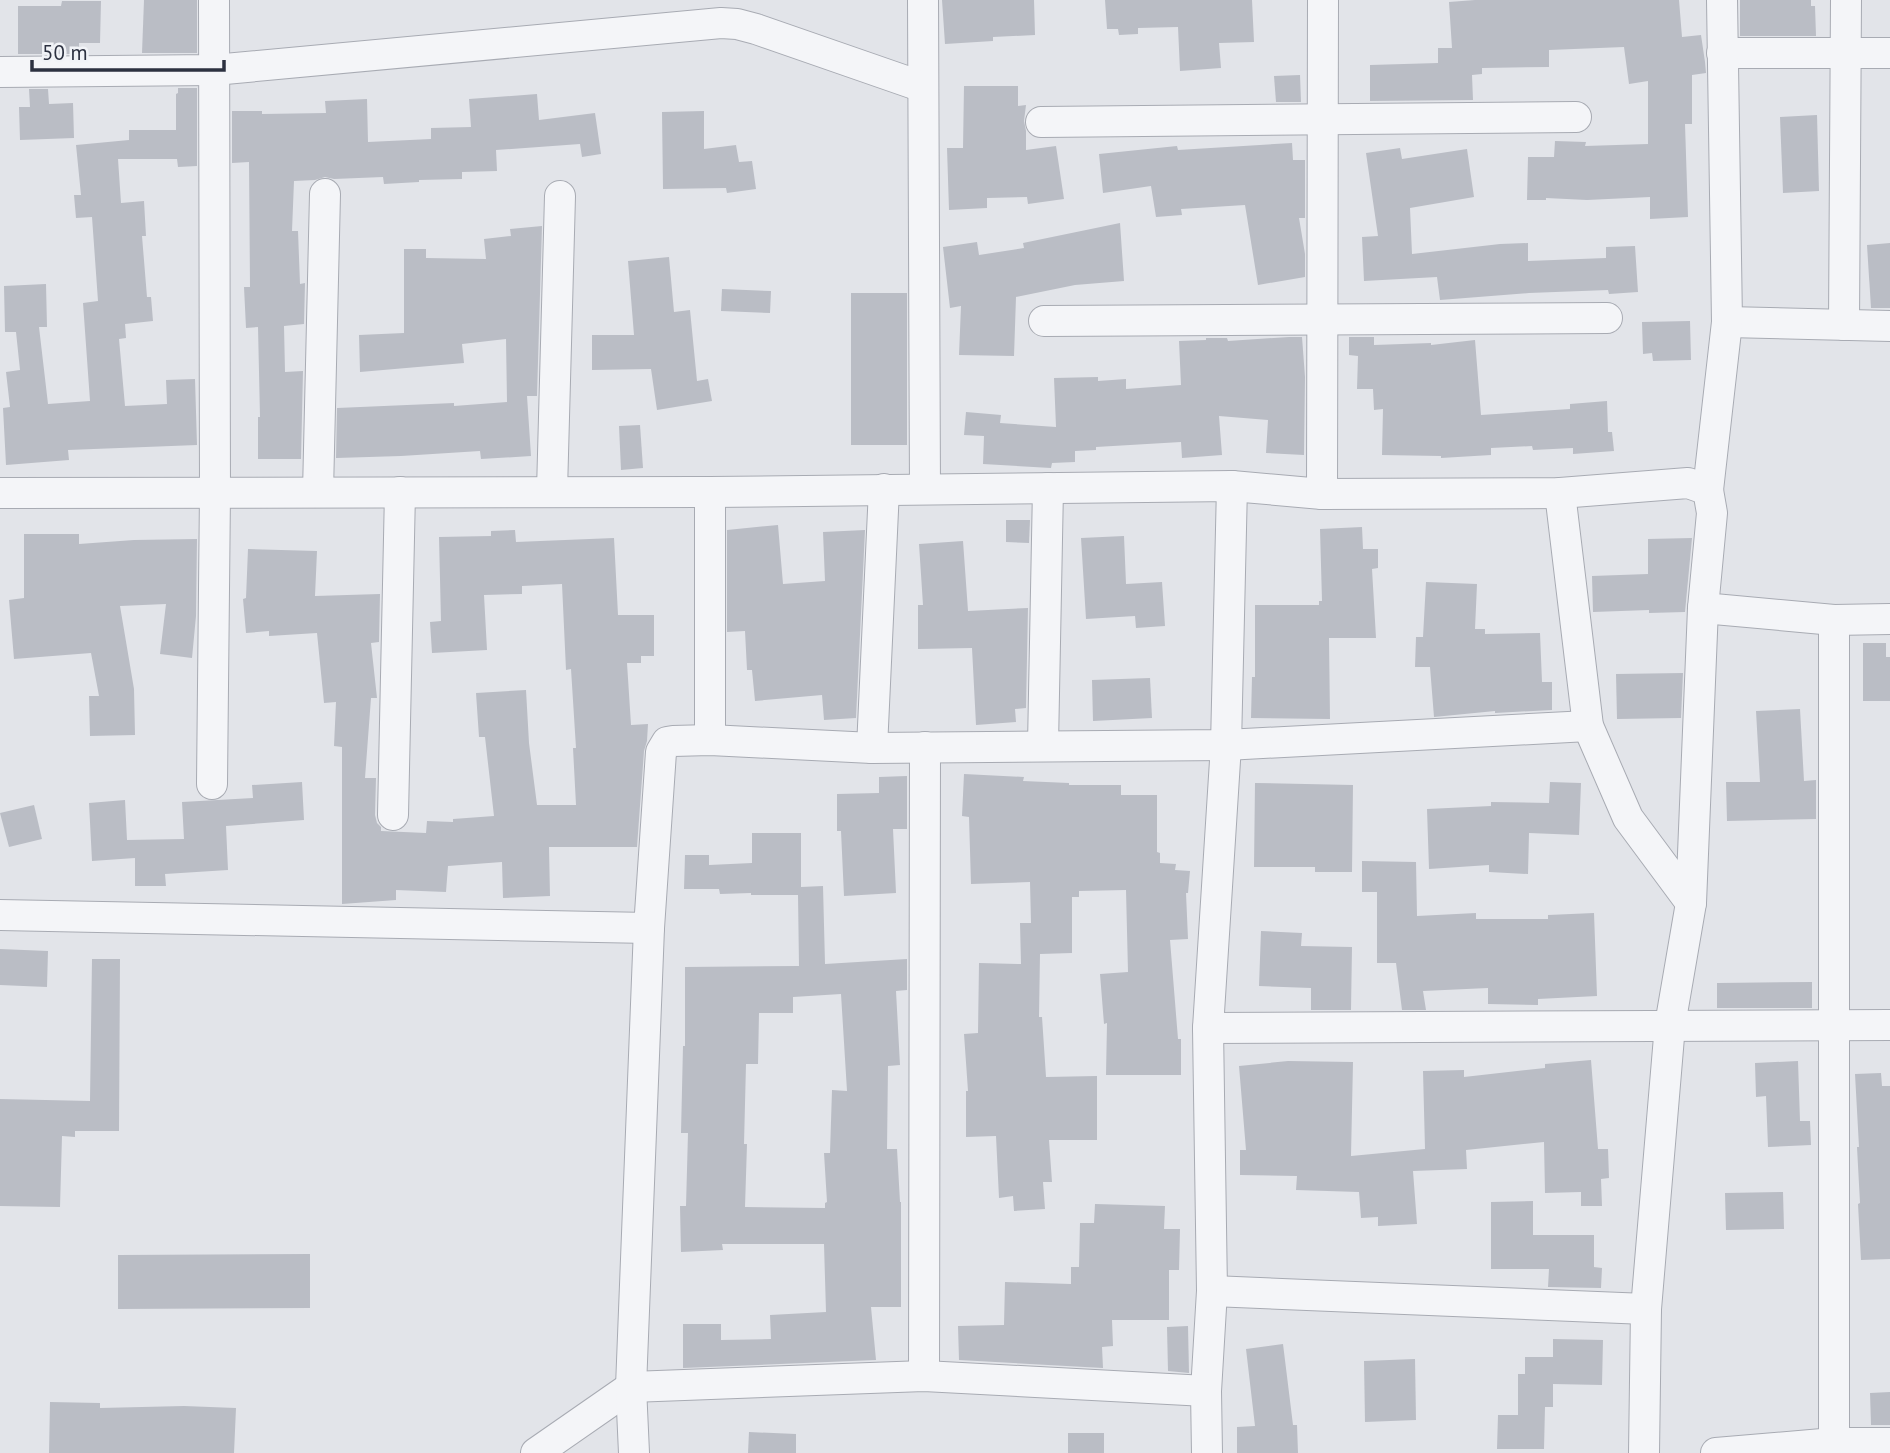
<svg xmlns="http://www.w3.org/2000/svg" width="1890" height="1453" viewBox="0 0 1890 1453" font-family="'PT Sans',sans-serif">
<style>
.building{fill:#babdc5;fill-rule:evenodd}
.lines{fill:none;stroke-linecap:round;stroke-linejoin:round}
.minor-casing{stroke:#a8abb3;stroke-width:32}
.minor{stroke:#f4f5f8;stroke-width:30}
</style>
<rect width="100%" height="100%" fill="#e2e4e9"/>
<g class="building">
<path d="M144,0H197V53H142Z"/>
<path d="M942,0H1034L1035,35L993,37V41L945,44Z"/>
<path d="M1105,0H1252L1254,42L1219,43L1221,68L1180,71L1178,27L1138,28V34L1119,35L1118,29H1107Z"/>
<path d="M1475,0H1679L1682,37L1701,35L1705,62L1706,73L1692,75V124H1685L1688,217L1650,219V197L1587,200L1546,198V200H1527L1528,157H1554L1555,141L1586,142L1585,146L1648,144V81L1629,84L1624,47L1549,50V67L1482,68V74L1472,75L1473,100L1370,101V65L1438,63V48H1452L1449,2Z"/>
<path d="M1740,0H1811V6H1815L1816,36H1740Z"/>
<path d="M62,1H101L100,43H79V54H18V6H61Z"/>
<path d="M1300,75L1301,102H1276L1274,76Z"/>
<path d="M964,86H1018V106L1026,105L1024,121L1026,131V150L1056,146L1064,199L1028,204L1027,197L987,198V208L949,210L947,148H963Z"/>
<path d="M178,88H197V166L178,167L177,159H118L121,203L144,201L146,236H142L147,297H151L153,321L125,324L126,338L119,339L125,406L167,404L166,380L195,379L197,445L68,450L69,460L6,465L3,408L10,407L6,372L20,370L16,332H5L4,286L46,284L47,327H39L48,404L90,401L83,303L98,301L92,217L76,218L74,195H81L76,145L129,140V130H176V94L178,93Z"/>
<path d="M29,89H48L49,104L73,103L74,138L20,140L19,107H30Z"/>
<path d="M537,94L539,120L595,113L601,154L582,157L580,144L496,150L497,171L462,172V179L419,180V182L384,184L383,177L334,179L325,177L315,180L294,181L292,231H298L300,284L305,283L304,324L284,326L285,372L303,371L301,459H258V417H260L258,327L246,328L244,287H250L249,162L232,163V111H262V114L326,113L325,101L367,99L368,142L431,139V128L471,127L469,99Z"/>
<path d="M704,111V149L736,145L739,162L752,161L756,189L727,193L726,188L663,189L662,112Z"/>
<path d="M1817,115L1819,191L1783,193L1780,117Z"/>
<path d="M1292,143L1293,160H1305V218H1299L1305,254V277L1258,285L1245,205L1181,209L1182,215L1156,217L1151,186L1103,193L1099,154L1177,146L1178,150Z"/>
<path d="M1400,148L1402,159L1467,149L1474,197L1410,208L1412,254L1500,244L1528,243V261L1606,258V247L1635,246L1638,292L1609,294L1608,290L1529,293L1440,300L1437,277L1364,281L1362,237L1378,236L1366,153Z"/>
<path d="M1120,223L1124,281L1075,285L1016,297L1014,356L959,355L961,306L950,308L943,247L977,242L979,255L1024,248L1023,243Z"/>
<path d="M542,226L537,396H527L531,456L481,459L480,451L401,456L336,458L337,408L454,403V406L507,402L506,339L462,344L464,363L360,372L359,335L404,333V249H426V258L486,259L484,239L511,236L510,229Z"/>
<path d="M1890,243V308H1871L1867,245Z"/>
<path d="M669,257L674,312L690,310L697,381L708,379L712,401L657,410L651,369L592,370V335H634L628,261Z"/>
<path d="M722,289L771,291L770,313L721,311Z"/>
<rect x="851" y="293" width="56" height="152"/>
<path d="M1690,321L1691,360L1653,361L1652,353L1643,354L1642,322Z"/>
<path d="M1289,337H1302L1305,377L1304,455L1266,453L1268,420L1219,416L1222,455L1182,458L1181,442L1096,447V450L1075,451V462L1052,463L1051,468L983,464L984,436L964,435L966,412L1001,415L1000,423L1056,427L1054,378L1098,377V381L1126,379V389L1181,385L1179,341L1206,340V338H1227L1228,341Z"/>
<path d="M1349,337H1374V345L1431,343V345L1475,340L1481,415L1570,409V404L1607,401L1608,432H1612L1614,451L1573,454V448L1533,450L1532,446L1491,448V455L1441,458V456L1382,455L1383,409L1374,410L1373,389H1357L1358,356L1349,355Z"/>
<path d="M640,425L643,468L621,470L619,426Z"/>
<path d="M1006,520H1030L1029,543L1006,542Z"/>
<path d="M778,525L783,584L825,581L823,532L865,530L856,718L824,720L822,695L755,701L752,670H747L745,631L727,632V530Z"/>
<path d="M1362,527L1363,549H1378V568L1372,569L1376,638H1329L1330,719L1251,718L1252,677H1255V605H1319V601H1322L1320,529Z"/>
<path d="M515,530L516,542L614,538L618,615H654V656H641V663H627L631,725L648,724L647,741L644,751L637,847H549L550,896L503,898L502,862L448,866L446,892L396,890V900L342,904V747L334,746L336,702L324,703L317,633L269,636V631L246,633L243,599L246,598L248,549L317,551L315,596L380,594L379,642L371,643L377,698H371L365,778H376L375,815L377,823L381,827V831L426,833L427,821L453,822V819L494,816L485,737H479L476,693L526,690L529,743L537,805H576L573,748H576L571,669L566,670L562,584L522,586V594L484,595L487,650L432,653L430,622L441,621L439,537L491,536V531Z"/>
<path d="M24,534H79V544L134,540L197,539L196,616L192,658L160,654L166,604L120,606L134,689L135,735L90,736L89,696H99L91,653L14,659L9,600L24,598Z"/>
<path d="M1124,536L1126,584L1162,582L1165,626L1136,628L1135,616L1086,619L1081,538Z"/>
<path d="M1692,538L1685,612L1649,613V610L1593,612L1592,576L1648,574V539Z"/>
<path d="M963,541L968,611L1028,608L1026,708L1015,709L1016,722L976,725L972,648L918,649V605H923L919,544Z"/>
<path d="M1426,582L1477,584L1475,629H1485V634L1540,633L1542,682H1552V710L1495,713V711L1434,717L1430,667H1415L1416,637H1423Z"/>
<path d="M1863,643H1886V657H1890V701H1863Z"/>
<path d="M1683,673L1681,718L1617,719L1616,674Z"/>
<path d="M1150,678L1152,718L1093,721L1092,680Z"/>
<path d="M1800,709L1804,781L1816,780V819L1727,821L1726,782H1760L1756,711Z"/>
<path d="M964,774L1024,777L1023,781L1069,783V785H1121V795H1157V852L1160,853V863L1176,864L1175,870L1190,871L1188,893H1186L1188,939L1170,940L1178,1039H1181V1075H1106L1107,1023L1104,1024L1100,974L1128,972L1126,890L1079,891V897H1072V953L1040,954L1039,1017H1042L1046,1077L1097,1076V1140H1049L1052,1182H1043L1045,1209L1014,1211L1013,1196L999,1198L996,1136L966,1137V1091H968L964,1034L978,1033L979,963L1021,964L1020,923H1031L1030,882L971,884L969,817L962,816Z"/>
<path d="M907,776V829H893L896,893L844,896L841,831H837V794L879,793V777Z"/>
<path d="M302,782L304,820L226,826L228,870L165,874L166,886H135V858L92,861L89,803L125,800L127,840L184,839L182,802L253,798L252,785Z"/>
<path d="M1550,782L1581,783L1579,835L1529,833L1528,874L1489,872V865L1429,869L1427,809L1491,806V802L1549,803Z"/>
<path d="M1255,783L1353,785L1352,872H1315V867H1254Z"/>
<path d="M34,805L42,839L9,847L0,813Z"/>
<path d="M752,833H801V887L823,886L825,964L907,959V990L896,991L900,1065L888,1066L887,1149H897L900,1202H901V1307H871L876,1360L683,1368V1324H721V1340L771,1339L770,1315L826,1312L824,1244H722L723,1250L681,1252L680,1206H686L688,1133H681L683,1046H685V967L799,966L798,895H751V893L720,894L719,889H684L685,855H709V865L752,863ZM841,994L847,1091L832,1090L830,1153H824L827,1202L825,1203V1208L745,1207L747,1144H744L746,1064H758L759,1013H793V997Z"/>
<path d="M1362,861L1416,862L1417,916L1476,913V919H1548V915L1594,913L1597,996L1538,999V1005L1488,1004V988L1423,991L1426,1010H1402L1396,963H1377V892H1362Z"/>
<path d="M1261,931L1302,933L1301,946L1352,947L1351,1010H1311V988L1259,986Z"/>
<path d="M0,949L48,951L47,987L0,985Z"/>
<path d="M92,959H120L119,1131H75V1137L62,1136L60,1207L0,1206V1099L90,1101Z"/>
<path d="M1812,982V1008H1717V983Z"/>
<path d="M1591,1060L1598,1149H1608L1609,1178L1601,1179L1602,1206H1581V1192L1545,1193L1544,1142L1466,1150L1467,1169L1413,1171L1417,1224L1378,1226V1217L1361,1218L1359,1192L1296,1190L1297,1176L1240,1175V1150H1246L1239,1066L1288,1061L1353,1062L1351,1156L1425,1149L1423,1071L1464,1070V1077L1545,1068V1064Z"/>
<path d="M1798,1061L1800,1121H1810L1811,1145L1768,1147L1766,1096L1756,1097L1755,1063Z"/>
<path d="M1881,1073L1882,1086H1890V1259L1861,1260L1858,1204L1860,1203L1857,1147H1859L1855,1074Z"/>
<path d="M1783,1192L1784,1229L1726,1230L1725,1193Z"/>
<path d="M1533,1201V1235H1594V1267L1602,1268L1601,1288L1548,1287L1549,1269H1491V1202Z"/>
<path d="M1095,1204L1165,1206L1164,1229H1180L1179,1270H1169V1320H1112L1113,1346L1102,1347L1103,1368L959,1360L958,1326L1004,1325L1005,1282L1071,1284V1267H1079L1080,1223H1094Z"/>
<path d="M310,1254V1308L118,1309V1255Z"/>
<path d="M1188,1326L1189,1373L1168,1371L1167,1327Z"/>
<path d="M1553,1339L1603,1340L1602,1385L1553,1384V1407H1545L1544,1449H1497L1498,1415H1518V1374H1525V1357H1553Z"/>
<path d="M1283,1344L1293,1425H1297L1298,1453H1237V1427L1255,1426L1246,1349Z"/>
<path d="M1415,1359L1416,1420L1365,1422L1364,1361Z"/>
<path d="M1890,1392V1425H1871L1870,1393Z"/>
<path d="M50,1402L100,1403V1408L184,1406L236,1408L234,1453H49Z"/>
<path d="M749,1432L796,1434V1453H748Z"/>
<rect x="1068" y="1433" width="36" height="20"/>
</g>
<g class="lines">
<defs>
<g id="minor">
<path d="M923,0L925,489"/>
<path d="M1722,53H1890"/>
<path d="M0,72L214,70L721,23L737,24L756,29L923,87"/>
<path d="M1041,122L1576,117"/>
<path d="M1044,321L1607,318"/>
<path d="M1727,322L1890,326"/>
<path d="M1844,325L1846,0"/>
<path d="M1708,490L1727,322L1722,0"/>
<path d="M552,491L560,196"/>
<path d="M318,492L325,194"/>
<path d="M0,493L710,492L1232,486L1322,494L1560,493L1688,483L1708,490L1712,513L1703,608L1834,620L1890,619"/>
<path d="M1560,493L1588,726L1628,818L1691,903"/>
<path d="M1322,494L1323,0"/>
<path d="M710,740V492"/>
<path d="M1043,745L1048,488"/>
<path d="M872,748L884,489"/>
<path d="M212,784L215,492L214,0"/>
<path d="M393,815L400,492"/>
<path d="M0,915L649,928"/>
<path d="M1208,1028L1890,1025"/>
<path d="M1212,1291L1646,1309"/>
<path d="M924,1376L925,747"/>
<path d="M536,1453L631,1387L924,1376L1206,1391"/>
<path d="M634,1453L631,1387L649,928L661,752L667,742L673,741L710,740L872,748L1226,745L1588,726"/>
<path d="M1207,1453L1206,1391L1212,1291L1208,1028L1226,745L1232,486"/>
<path d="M1644,1453L1646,1309L1670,1025L1691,903L1703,608"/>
<path d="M1716,1453L1834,1443H1890"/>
<path d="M1834,1453V620"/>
</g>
</defs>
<use href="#minor" class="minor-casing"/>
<use href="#minor" class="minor"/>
</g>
<path d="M32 60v10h192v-10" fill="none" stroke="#2c3140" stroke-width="3.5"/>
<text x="42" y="60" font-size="21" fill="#2c3140" stroke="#f1f3f7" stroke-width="5" paint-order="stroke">50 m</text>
</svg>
